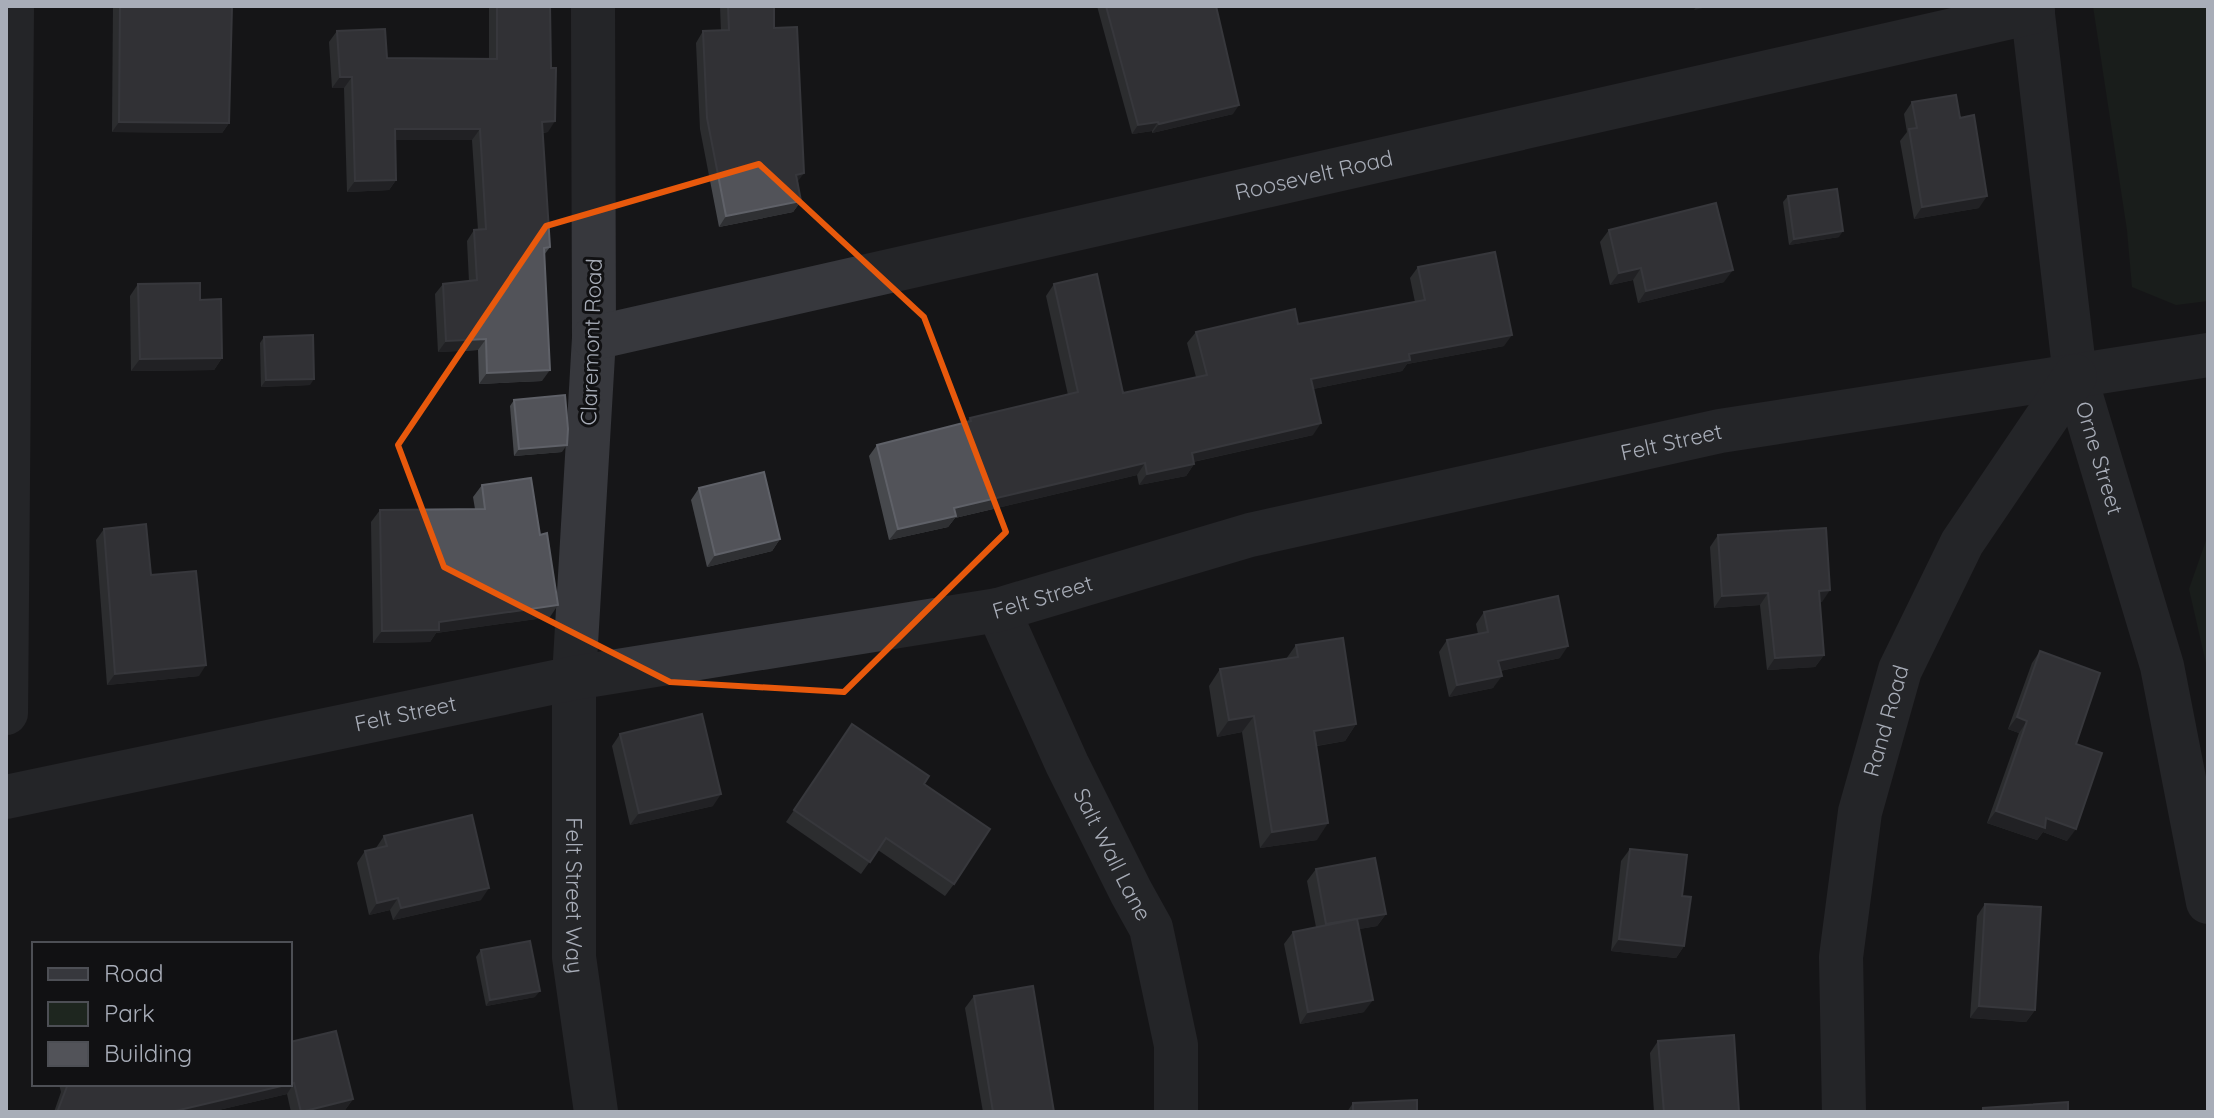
<svg xmlns="http://www.w3.org/2000/svg" width="2214" height="1118" viewBox="0 0 2214 1118" font-family="Quicksand,sans-serif">
<style>
.green{fill:#1e261f}
.lines{fill:none;stroke-linecap:round;stroke-linejoin:round}
.minor{stroke:#37383d;stroke-width:44}
.wall{fill:#47494d}
.shaded-wall{fill:#2f3033}
.building{fill:#525359;stroke:#5f6168;stroke-width:2}
.marked{fill:none;stroke:#e8590c;stroke-width:6;stroke-linejoin:round}
.labels{text-anchor:middle;stroke-width:6;stroke-linejoin:round;paint-order:stroke}
.street-label{font-size:22px;fill:#a8adb8;stroke:#111113}
</style>
<rect width="100%" height="100%" fill="#161618"/>
<g class="green">
<path d="M2093,6H2208V301L2176,305L2132,287L2127,230Z"/>
<path d="M2208,535V672L2189,589Z"/>
</g>
<g class="lines">
<g class="minor">
<path id="s1" d="M593,6L594,338L574,678V957L596,1112"/>
<path id="s2" d="M2032,6L2075,376L2162,666L2208,902"/>
<path id="s3" d="M594,338L2033,12"/>
<path id="s4" d="M998,610L1067,764L1131,892L1151,928L1176,1045V1112"/>
<path d="M6,713L12,6"/>
<path id="s5" d="M6,797L574,678L998,610L1250,535L1720,431L2208,355"/>
<path id="s6" d="M1844,1112L1841,957L1860,812L1900,670L1962,543L2075,376"/>
</g>
</g>
<g class="wall">
<path d="M113,6H232L229,123L222,133L112,132Z"/>
<path d="M489,6H550L548,132L543,133L550,247L544,255L542,381L479,384L478,350L438,352L435,294L443,284L469,281L467,241L474,230H478L472,140H395L396,180L389,190L347,192L344,88H332L329,42L337,31L387,58L489,59Z"/>
<path d="M720,6H774V28L801,201L793,212L719,227L700,129L696,43L703,31H721Z"/>
<path d="M1097,6H1216L1233,114L1152,133V131L1132,134Z"/>
<path d="M1912,102L1960,118L1979,208L1914,219L1900,141L1907,132L1904,114Z"/>
<path d="M1788,196L1839,237L1789,245L1783,202Z"/>
<path d="M1609,230L1724,282L1638,303L1633,280L1610,285L1600,242Z"/>
<path d="M1418,267L1504,346L1407,364L1402,371L1313,389V435L1193,462L1194,464L1186,476L1139,485L1137,475L955,518L948,527L889,540L869,456L877,445L967,422L970,418L1068,395L1046,296L1054,284L1123,393L1196,377L1187,343L1196,332L1298,324L1415,302L1410,278Z"/>
<path d="M138,284L222,358L214,370L131,371L130,296Z"/>
<path d="M264,337L310,385L261,387L260,343Z"/>
<path d="M514,400L562,452L514,456L510,406Z"/>
<path d="M482,485L550,617L436,633L430,642L373,643L371,522L380,510L475,509L473,497Z"/>
<path d="M699,488L780,539L772,551L707,567L691,500Z"/>
<path d="M104,529L151,575L199,676L107,685L96,540Z"/>
<path d="M1718,535L1822,602H1820L1824,655L1815,667L1767,670L1760,605L1714,608L1710,547Z"/>
<path d="M1484,612L1560,658L1500,671L1493,688L1449,697L1439,652L1447,640L1478,634L1476,624Z"/>
<path d="M1296,645L1356,724L1345,741L1317,746V840L1260,848L1242,732L1217,737L1209,686L1220,669L1286,659Z"/>
<path d="M2040,651L2076,744L2067,841L2043,832L2037,840L1987,823L2019,733L2008,729L2032,663Z"/>
<path d="M852,724L924,784L954,884L945,896L878,850L861,874L786,822Z"/>
<path d="M620,734L713,806L630,825L612,746Z"/>
<path d="M384,836L481,900L393,920L390,910L369,915L357,863L365,851L376,849V848Z"/>
<path d="M1630,849L1682,896L1684,946L1676,958L1611,951L1621,861Z"/>
<path d="M1316,869L1386,914L1377,926L1359,929L1364,1012L1300,1024L1284,944L1293,932L1316,927L1307,881Z"/>
<path d="M1985,904L2035,1010L2026,1022L1970,1018L1977,916Z"/>
<path d="M481,950L535,997L486,1006L476,957Z"/>
<path d="M974,996L1054,1112H983L965,1008Z"/>
<path d="M1658,1041L1739,1112H1654L1650,1053Z"/>
<path d="M290,1042L353,1099L345,1110L337,1112H291L287,1094L210,1112H54L61,1092L59,1084H290Z"/>
<path d="M1353,1103L1417,1112H1347Z"/>
</g>
<g class="shaded-wall">
<path d="M1697,6H1711L1694,10Z"/>
<path d="M340,77H352L344,88H332Z"/>
<path d="M1239,105L1233,114L1152,133L1159,124Z"/>
<path d="M555,121L548,132L535,133L542,122Z"/>
<path d="M119,122L229,123L222,133L112,132Z"/>
<path d="M1158,122L1152,131L1132,134L1138,125Z"/>
<path d="M395,129H480L472,140H387Z"/>
<path d="M804,173L796,184V175Z"/>
<path d="M396,180L389,190L347,192L355,181Z"/>
<path d="M1987,196L1979,208L1914,219L1922,207Z"/>
<path d="M801,201L793,212L719,227L726,216Z"/>
<path d="M1843,231L1839,237L1789,245L1794,239Z"/>
<path d="M1641,268L1633,280L1610,285L1619,273Z"/>
<path d="M1733,270L1724,282L1638,303L1646,291Z"/>
<path d="M1512,335L1504,346L1407,364L1402,371L1303,391L1311,379L1409,354Z"/>
<path d="M486,339L478,350L438,352L446,341Z"/>
<path d="M222,358L214,370L131,371L140,359Z"/>
<path d="M550,370L542,381L479,384L487,373Z"/>
<path d="M314,379L310,385L261,387L266,380Z"/>
<path d="M1321,423L1313,435L1183,464L1192,453Z"/>
<path d="M567,445L562,452L514,456L519,449Z"/>
<path d="M1145,463L1137,475L955,518L948,527L889,540L898,529L954,508Z"/>
<path d="M1194,464L1186,476L1139,485L1147,474Z"/>
<path d="M780,539L772,551L707,567L715,555Z"/>
<path d="M1830,590L1822,602L1810,603L1819,591Z"/>
<path d="M1768,593L1760,605L1714,608L1722,596Z"/>
<path d="M558,605L550,617L436,633L430,642L373,643L382,631Z"/>
<path d="M1568,646L1560,658L1490,673L1498,661Z"/>
<path d="M1824,655L1815,667L1767,670L1775,658Z"/>
<path d="M206,665L199,676L107,685L115,674Z"/>
<path d="M1502,676L1493,688L1449,697L1457,685Z"/>
<path d="M1254,716L1242,732L1217,737L1229,720Z"/>
<path d="M2017,717L2027,721L2019,733L2008,729Z"/>
<path d="M1356,724L1345,741L1303,748L1314,731Z"/>
<path d="M721,794L713,806L630,825L639,813Z"/>
<path d="M1996,811L2046,818L2076,829L2067,841L2043,832L2037,840L1987,823Z"/>
<path d="M1328,823L1317,840L1260,848L1272,832Z"/>
<path d="M489,888L481,900L393,920L401,908Z"/>
<path d="M398,898L390,910L369,915L377,903Z"/>
<path d="M1386,914L1377,926L1318,936L1326,924Z"/>
<path d="M1619,939L1684,946L1676,958L1611,951Z"/>
<path d="M540,991L535,997L486,1006L490,1000Z"/>
<path d="M1373,1000L1364,1012L1300,1024L1308,1012Z"/>
<path d="M1979,1006L2035,1010L2026,1022L1970,1018Z"/>
<path d="M294,1083L287,1094L210,1112H171Z"/>
<path d="M353,1099L345,1110L337,1112H301Z"/>
</g>
<g class="building">
<path d="M120,6H232L229,123L119,122Z"/>
<path d="M497,6H550L551,68H556L555,121L542,122L550,247L544,248L550,370L487,373L486,339L446,341L443,284L477,280L474,230L486,229L480,129H395L396,180L355,181L352,77H340L337,31L385,29L387,58L497,59Z"/>
<path d="M728,6H774V28L797,27L804,173L796,175L801,201L726,216L707,118L703,31L729,30Z"/>
<path d="M1106,6H1216L1239,105L1159,124L1158,122L1138,125Z"/>
<path d="M1956,95L1960,118L1974,115L1987,196L1922,207L1909,129L1917,128L1912,102Z"/>
<path d="M1837,189L1843,231L1794,239L1788,196Z"/>
<path d="M1716,203L1733,270L1646,291L1641,268L1619,273L1609,230Z"/>
<path d="M1495,252L1512,335L1409,354L1410,360L1311,379L1321,423L1192,453L1194,464L1147,474L1145,463L954,508L956,516L898,529L877,445L971,421L970,418L1078,392L1054,284L1097,274L1123,393L1207,375L1196,332L1295,309L1298,324L1425,300L1418,267Z"/>
<path d="M200,283V300L221,299L222,358L140,359L138,284Z"/>
<path d="M313,335L314,379L266,380L264,337Z"/>
<path d="M565,395L568,429L567,445L519,449L514,400Z"/>
<path d="M764,472L780,539L715,555L699,488Z"/>
<path d="M531,478L540,535L547,533L558,605L439,622V630L382,631L380,510L485,509L482,485Z"/>
<path d="M146,524L151,575L196,571L206,665L115,674L104,529Z"/>
<path d="M1826,528L1830,590L1819,591L1824,655L1775,658L1768,593L1722,596L1718,535Z"/>
<path d="M1558,596L1568,646L1498,661L1502,676L1457,685L1447,640L1488,632L1484,612Z"/>
<path d="M1343,638L1356,724L1314,731L1328,823L1272,832L1254,716L1229,720L1220,669L1298,657L1296,645Z"/>
<path d="M2040,651L2100,673L2076,744L2102,753L2076,829L2046,818L2045,828L1996,811L2027,721L2017,717Z"/>
<path d="M702,714L721,794L639,813L620,734Z"/>
<path d="M852,724L929,776L924,784L990,829L954,884L886,838L870,862L794,810Z"/>
<path d="M472,815L489,888L401,908L398,898L377,903L365,851L387,846L384,836Z"/>
<path d="M1630,849L1687,855L1682,896L1691,897L1684,946L1619,939Z"/>
<path d="M1375,858L1386,914L1326,924L1316,869Z"/>
<path d="M1985,904L2041,907L2035,1010L1979,1006Z"/>
<path d="M1357,919L1373,1000L1308,1012L1293,932Z"/>
<path d="M530,941L540,991L490,1000L481,950Z"/>
<path d="M1033,986L1054,1112H993L974,996Z"/>
<path d="M336,1031L353,1099L301,1112L294,1083L171,1112H61L58,1110L68,1084H290V1042Z"/>
<path d="M1734,1035L1739,1112H1664L1658,1041Z"/>
<path d="M1417,1100V1112H1353V1103Z"/>
<path d="M2068,1102V1112H1983V1108Z"/>
</g>
<path d="M0 0H2214V1118H0ZM759,164L924,317L1006,532L844,692L670,682L444,567L398,445L546,226Z" fill="#161618" fill-opacity=".55" fill-rule="evenodd"/>
<path class="marked" d="M759,164L924,317L1006,532L844,692L670,682L444,567L398,445L546,226Z"/>
<g class="labels">
<g class="street-label">
<text dy="8" stroke="none"><textPath href="#s3" startOffset="738">Roosevelt Road</textPath></text>
<text transform="translate(591 342) rotate(-88)" y="8">Claremont Road</text>
<text dy="8" stroke="none"><textPath href="#s5" startOffset="1704">Felt Street</textPath></text>
<text dy="8" stroke="none"><textPath href="#s2" startOffset="458">Orne Street</textPath></text>
<text dy="8" stroke="none"><textPath href="#s5" startOffset="1056">Felt Street</textPath></text>
<text dy="8" stroke="none"><textPath href="#s5" startOffset="408">Felt Street</textPath></text>
<text dy="8" stroke="none"><textPath href="#s6" startOffset="396">Rand Road</textPath></text>
<text dy="8" stroke="none"><textPath href="#s4" startOffset="270">Salt Wall Lane</textPath></text>
<text dy="8" stroke="none"><textPath href="#s1" startOffset="890">Felt Street Way</textPath></text>
</g>
</g>
<rect width="2214" height="1118" fill="none" stroke="#a8adb8" stroke-width="16"/>
<rect x="32" y="942" width="260" height="144" fill="#111113" stroke="#4d4f55" stroke-width="2"/>
<rect x="48" y="968" width="40" height="12" fill="#37383d" stroke="#4d4f55" stroke-width="2"/>
<text x="104" y="982" font-size="24" fill="#a8adb8">Road</text>
<rect x="48" y="1002" width="40" height="24" fill="#1e261f" stroke="#4d4f55" stroke-width="2"/>
<text x="104" y="1022" font-size="24" fill="#a8adb8">Park</text>
<rect x="48" y="1042" width="40" height="24" fill="#525359" stroke="#4d4f55" stroke-width="2"/>
<text x="104" y="1062" font-size="24" fill="#a8adb8">Building</text>
</svg>
